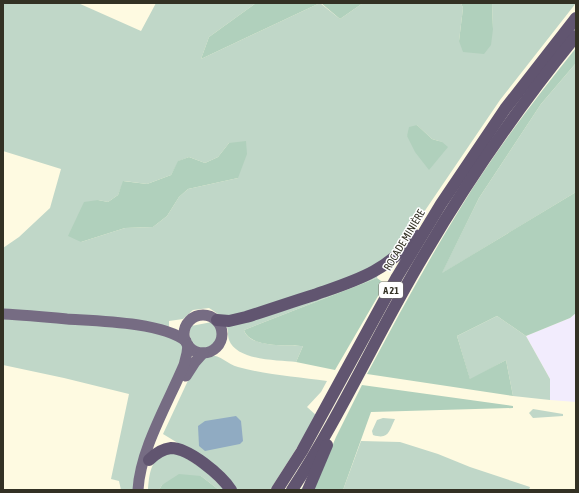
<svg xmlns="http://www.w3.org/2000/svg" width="579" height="493" viewBox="0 0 579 493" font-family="'Asap Condensed',sans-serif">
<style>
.industrial{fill:#f2ecfd}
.green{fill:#c0d7c8;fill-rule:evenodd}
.forest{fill:#b0d0bc}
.water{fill:#90abc2}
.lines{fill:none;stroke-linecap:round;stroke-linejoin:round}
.major{stroke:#766c83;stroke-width:11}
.highway{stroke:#615570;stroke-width:12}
.labels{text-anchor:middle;stroke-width:3;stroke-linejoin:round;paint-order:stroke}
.shield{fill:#fff;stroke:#706f66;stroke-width:1}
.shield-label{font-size:10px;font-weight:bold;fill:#333124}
.street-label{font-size:11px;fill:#333124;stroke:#fff}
</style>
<rect width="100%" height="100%" fill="#fefae1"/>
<path class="industrial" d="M576,313V402L550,400V379L526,336L570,318Z"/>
<g class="green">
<path d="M3,3H78L141,31L156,3H256L209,37L201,59L320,3L340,19L363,3H461L463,8L459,41L493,29L492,3H576L500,100L405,240L380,264L377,278L244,330C249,348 288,345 303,346L296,362C278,360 237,361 229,340C228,337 228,334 228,331C225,319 219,314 209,308L193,310L183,319L169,321V336L182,342L184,349L135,490H121L119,481L111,479L129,394L64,378L3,365V248L19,237L50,208L61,169L3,151ZM417,125L432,139L442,142L407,136ZM229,143L238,178L188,189L179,197L167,216L153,227L125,228L81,242L98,200L108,202L118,195L124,181L147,184L171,175L179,161L189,157L205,163L218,157Z"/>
<path d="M576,63V192L441,274L479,198L541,104Z"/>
<path d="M497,316L526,336L550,379V400L513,396L506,360L470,380L457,336Z"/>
<path d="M212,322C230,338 202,360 192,342C189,336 189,332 191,326Z"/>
<path d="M208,355C220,354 227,364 238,367C267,375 298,377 327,381L321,392L307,407L317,416L270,490H235L191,451L163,434L192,372Z"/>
<path d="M533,409L563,414V416L533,418L529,413Z"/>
<path d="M383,418L395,419C389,431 389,440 373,435L372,431L377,420Z"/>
<path d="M361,441L400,442L438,454L470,467L530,487L529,490H343Z"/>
<path d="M176,452L203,469L225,490H219L201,476L162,485L159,490H148C149,478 150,459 164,455C168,453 172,453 176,452Z"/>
</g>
<g class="forest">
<path d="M256,3H320L201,59L209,37Z"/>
<path d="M321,3H363L340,19Z"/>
<path d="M461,3H492L493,29L491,45L484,54L463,52L459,41L463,8Z"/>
<path d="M576,48V63L541,104L479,198L442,273L576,192V313L570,318L526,336L497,316L457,336L470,379L506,360L513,396L367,374C397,318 427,262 461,207C495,151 535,99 576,48Z"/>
<path d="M417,125L432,139L442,142L448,147L429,170L415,152L407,136L409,127Z"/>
<path d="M246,141L247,154L238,178L188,189L179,197L167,216L153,227L125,228L81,242L68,236L84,202L98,200L108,202L118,195L123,181L147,184L171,175L178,161L189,157L205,163L218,157L229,143Z"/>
<path d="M377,278L385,284L335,370L296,362L303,346C287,345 250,348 244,330Z"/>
<path d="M362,385L513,406V408L371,412L343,490H300L303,487L314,489L336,437Z"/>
<path d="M179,474L201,476L219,490H159L162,485Z"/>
</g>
<path class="water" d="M236,416L241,421L243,441L240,444L205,451L199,446L198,426L205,421Z"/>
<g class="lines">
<g class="major">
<path d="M3,314C24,315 46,317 67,319C98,321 161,322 186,341"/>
<circle cx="203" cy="334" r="19"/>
<path d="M186,376L195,362L203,353"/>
<path d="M138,490C140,450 168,403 184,365L187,353L188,345"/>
</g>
<g class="highway">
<path d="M217,320L229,321L246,317C269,310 291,302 314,295C354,281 388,272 415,235"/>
<path d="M149,460C155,454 162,449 171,448C189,448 221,475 231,490"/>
<path d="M277,490L302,451L397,277L441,204L505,109L576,18"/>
<path d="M292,490C341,415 378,332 424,255C469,178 520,105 576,36"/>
<path d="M308,490L327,445"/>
</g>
</g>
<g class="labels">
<rect class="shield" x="379" y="282" width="24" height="16" rx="3"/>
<g class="shield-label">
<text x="391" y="294">A 21</text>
</g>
<g class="street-label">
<text transform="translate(404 240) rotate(-59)" y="4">ROCADE MINIÈRE</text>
</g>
</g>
<rect width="579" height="493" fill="none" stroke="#333124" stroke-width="8"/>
</svg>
